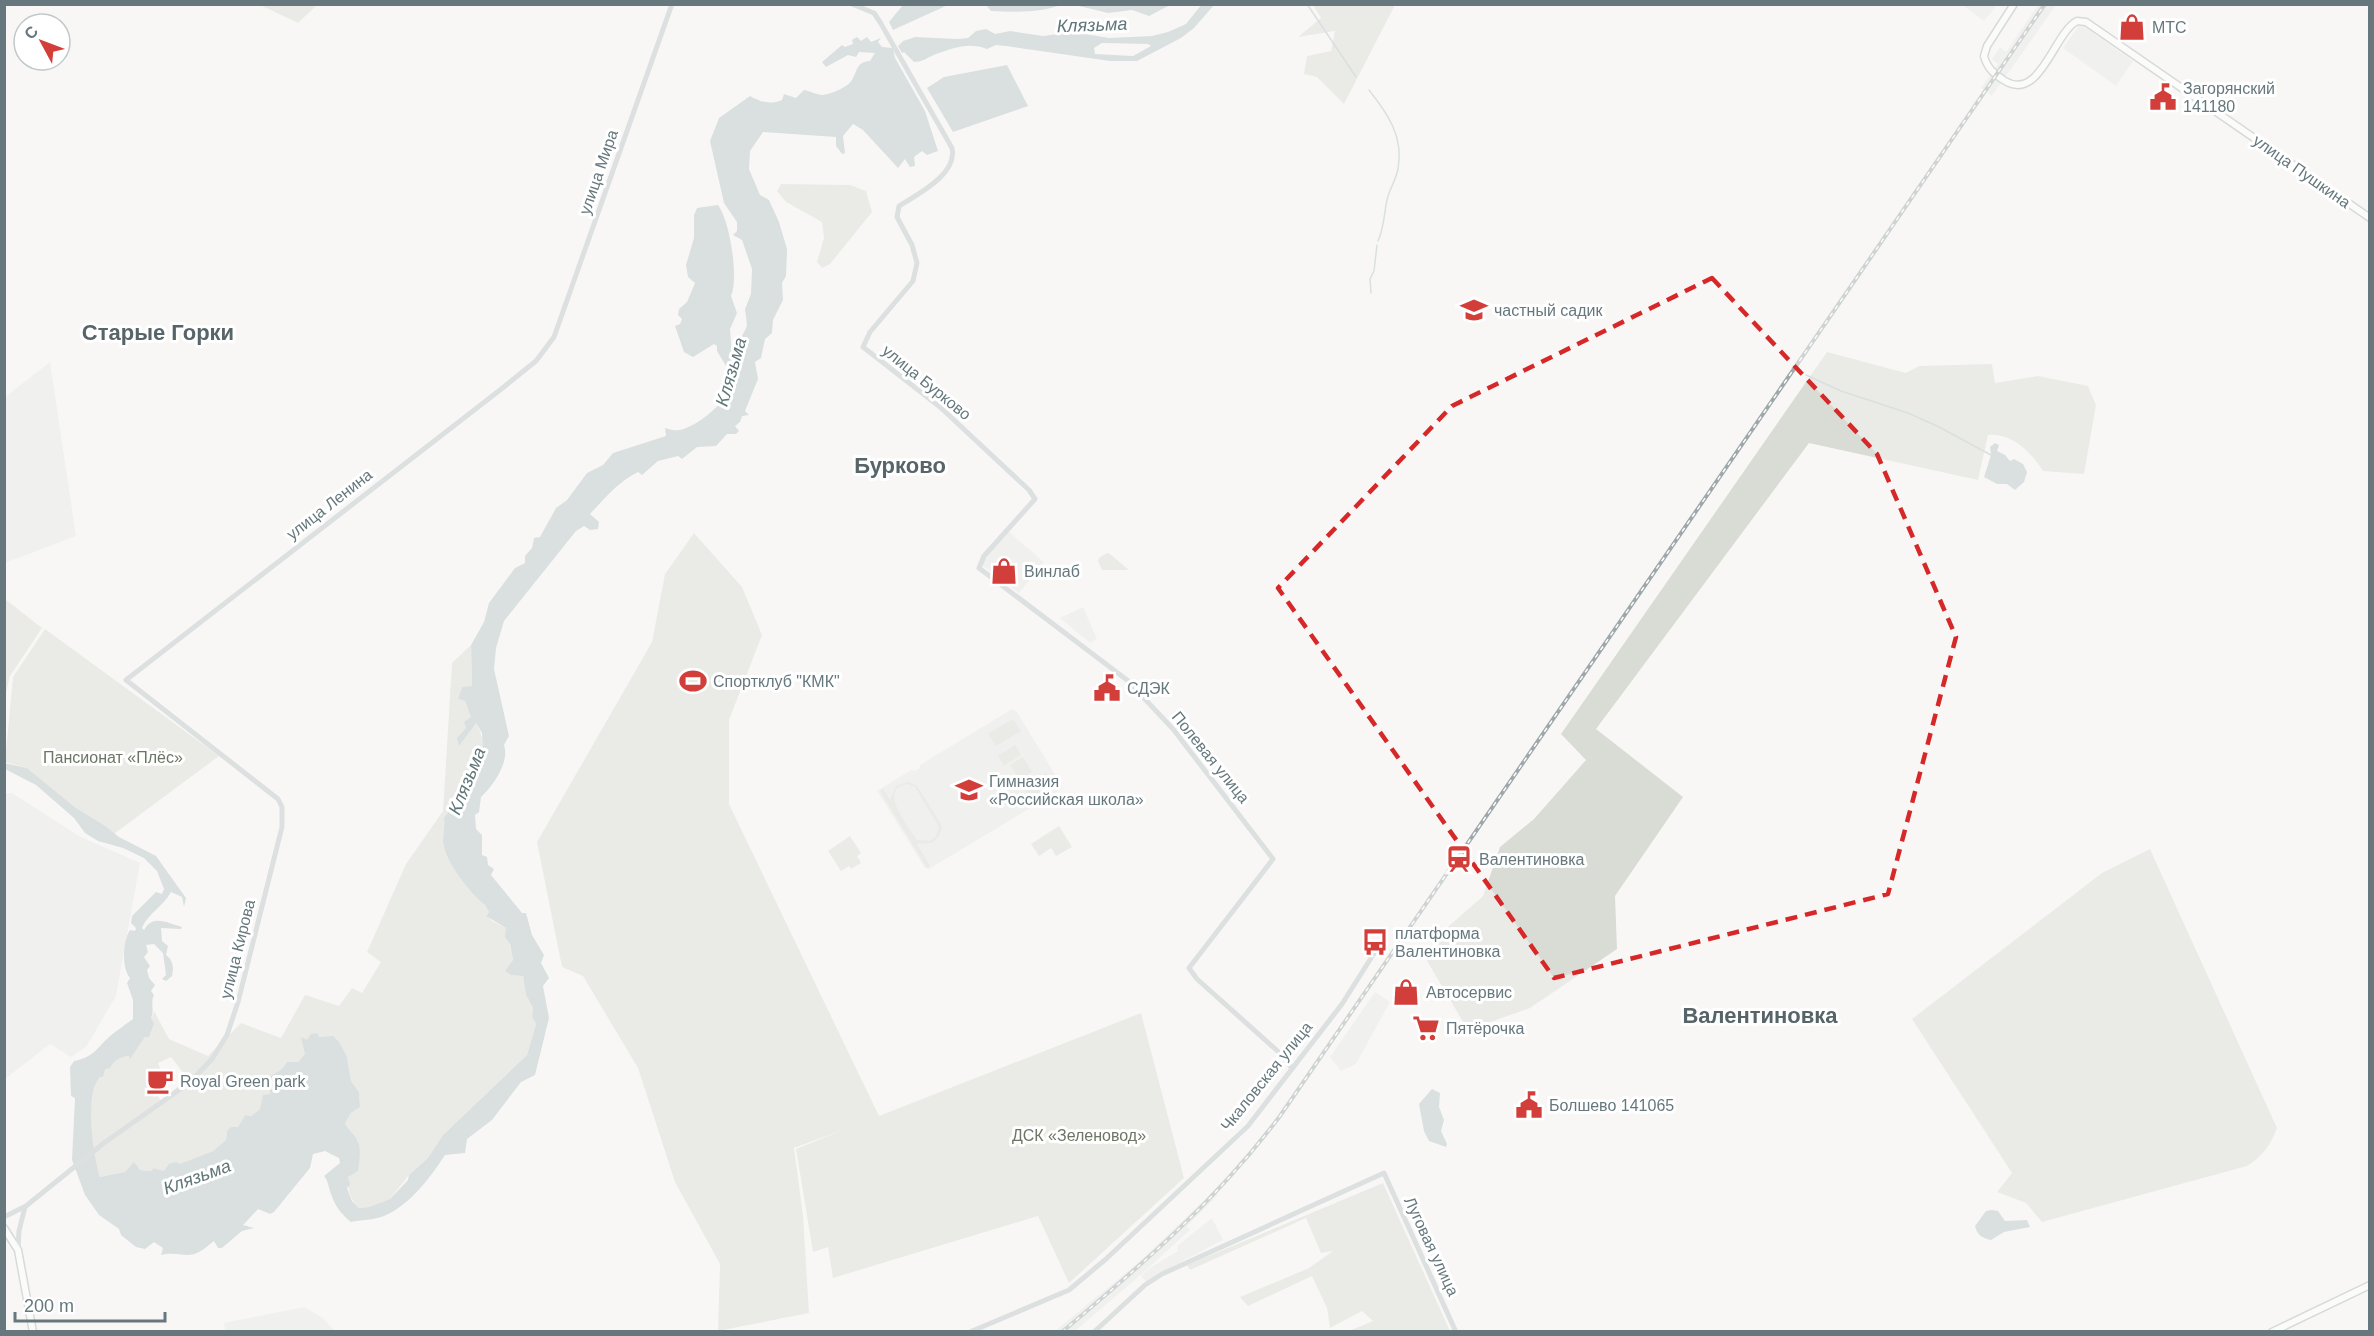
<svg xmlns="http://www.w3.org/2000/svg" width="2374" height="1336" viewBox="0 0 2374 1336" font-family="Arial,sans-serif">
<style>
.built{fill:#e6e7e6}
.green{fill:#d9dcd5;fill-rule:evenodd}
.water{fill:#b5c3c4;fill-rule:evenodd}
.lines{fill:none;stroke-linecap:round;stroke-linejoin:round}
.stream{stroke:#b5c3c4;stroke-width:1.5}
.secondary-casing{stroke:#b0b7ba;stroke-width:9}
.tertiary{stroke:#bdc3c5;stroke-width:5}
.secondary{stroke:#fff;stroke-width:6}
.rail-casing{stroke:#9ea7a9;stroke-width:4}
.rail{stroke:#fff;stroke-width:1.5;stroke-dasharray:4.5;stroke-linecap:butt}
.marked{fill:none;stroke:#d62828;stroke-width:4.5;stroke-dasharray:12 8;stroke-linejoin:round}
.labels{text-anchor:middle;stroke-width:6;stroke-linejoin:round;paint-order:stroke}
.poi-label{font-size:16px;fill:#66787d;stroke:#fff;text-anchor:start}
.street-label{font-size:16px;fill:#66787d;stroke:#fff}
.park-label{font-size:16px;fill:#6b7664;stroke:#fff}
.water-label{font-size:18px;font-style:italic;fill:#607678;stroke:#fff}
.district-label{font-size:22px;font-weight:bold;fill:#576569;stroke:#fff}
</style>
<rect width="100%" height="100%" fill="#f8f7f6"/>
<g class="built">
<path d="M1963,5H1997L1984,21Z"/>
<path d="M2038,5H2056L1992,96L1981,88L1998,64L1992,59L2000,47L2006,52Z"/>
<path d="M2080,24L2133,61L2116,86L2063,48Z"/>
<path d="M50,362L76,536L5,563V397Z"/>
<path d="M1008,531L1044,562L1019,593L981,564Z"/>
<path d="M1083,607L1097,639L1090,643L1060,618Z"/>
<path d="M1012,709L1017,712L1062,786V789L929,869L925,868L877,791L911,770L915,771L920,768V765Z"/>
<path d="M4,793H12L79,836L140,863L116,996L86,1047L71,1057L50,1044L5,1079Z"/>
<path d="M1375,992L1390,1002L1356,1064L1341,1071L1330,1057Z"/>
<path d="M1214,1191L1218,1195L1187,1226L1190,1230L1145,1271L1075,1331H1055L1138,1263Z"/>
<path d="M1212,1218L1223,1240L1160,1273L1147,1283L1141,1276L1151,1267L1178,1251L1177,1246Z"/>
<path d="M304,1307L323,1318L335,1331H225L224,1323Z"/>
</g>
<g class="green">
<path d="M260,5H317L298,23Z"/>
<path d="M1313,5H1395L1344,104L1317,77L1304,74L1307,56L1331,51L1335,31L1298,37L1321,18Z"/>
<path d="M781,184L850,185L866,191L872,212L830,264L822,268L817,262L824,238L822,222L786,202L777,191Z"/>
<path d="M1827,352L1906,373L1919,366L1992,364L1995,383L2038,376L2088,386L2096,405L2084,474L2043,471C2031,452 2012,433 1988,435L1978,480L1809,443L1596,729L1683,797L1615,896L1617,949L1530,1008L1468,1030L1427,961L1449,926L1483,896L1500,847L1534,819L1586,760L1561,734Z"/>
<path d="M694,533L742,587L762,635L729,720V804L879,1116L1141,1013L1184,1178L1069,1283L1038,1216L833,1278L828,1247L813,1252L796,1149L843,1130L794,1148L803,1215L809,1313L718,1331L720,1264L675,1182L638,1068L583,976L562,967L537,842L652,642L665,574Z"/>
<path d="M1107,553L1110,554L1129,570H1102L1098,561L1099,558Z"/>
<path d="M5,599L42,628L10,676L5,697Z"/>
<path d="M45,629L219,756L114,834L76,808L27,768L5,762L13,677Z"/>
<path d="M471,645L472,687H462L458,699L465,701C474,724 484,728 483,754L479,756L476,773L444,818C445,826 443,834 443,842C445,861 470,893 485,905L489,912L486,915L492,921L506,928L513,960L511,975L523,976L526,995L533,1008L532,1017L536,1024L527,1055L443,1135L427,1159L409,1175L390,1199L369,1207L359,1208C339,1189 352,1164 358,1141L348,1130L345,1123L351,1113L360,1107L359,1092L351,1081L347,1057L305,1054L298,1062H287L282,1069L267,1078L270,1095L260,1109L251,1116L245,1115L238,1127L227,1131L226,1140L213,1151L164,1171L155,1168L151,1171L140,1170L100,1177C89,1144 78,1062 129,1056L130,1058L145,1037L154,1011L169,1039L208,1056L241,1023L281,1038L305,995L339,1006L352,988L362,993L381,962L367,952L406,864L443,811L452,663ZM171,1057L185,1075L183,1082L161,1101L157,1095L154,1097L147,1086L161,1071L158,1063Z"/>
<path d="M1013,719L1021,731L996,746L988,734Z"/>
<path d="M1015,745L1021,755L1004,766L998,756Z"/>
<path d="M1023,757L1032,772L1020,780L1010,765Z"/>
<path d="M1046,773L1054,785L1031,799L1024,787Z"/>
<path d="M908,782L917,786L942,826C940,841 930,846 916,843L930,866L927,868L880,791L883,789L890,800L896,786ZM908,784L915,787L939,827L936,836L930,841L917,840C909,827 876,788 908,784Z"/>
<path d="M1059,826L1072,847L1056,856L1051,848L1039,856L1031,844Z"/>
<path d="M850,836L861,853L857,856L861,863L851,869L849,866L841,871L828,851Z"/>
<path d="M2150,849L2277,1128C2270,1146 2263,1156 2247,1166L2042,1222L2026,1203L1997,1192L2012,1173L1912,1019L2102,873Z"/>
<path d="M1383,1183L1450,1331H1349L1373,1321L1362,1311L1330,1328L1327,1308L1312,1276L1248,1306L1240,1297L1309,1268L1333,1251L1321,1253L1306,1218L1190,1270L1187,1265Z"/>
</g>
<g class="water">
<path d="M1202,4L1214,5L1194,28L1181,38L1137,61H1110L1006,46L996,45L987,49C969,42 954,48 936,54C928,57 923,62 914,62L904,52L902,53L898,46L903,41L915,37L958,39L968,38L976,31L986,29L995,34L1010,31L1043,36L1073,32L1109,38L1152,36L1168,32L1186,24ZM1102,43L1148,44L1151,46L1133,56L1095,54L1094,48Z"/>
<path d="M903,5V4L948,5L893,30L889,22Z"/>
<path d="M986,5H1061C1038,13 1016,12 991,11Z"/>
<path d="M1075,5H1170L1149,16L1132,10L1108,13Z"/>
<path d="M857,37L861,41L867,37L871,42L881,38L878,42L882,47L893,48L895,58L925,111L938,151L927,155L922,151L914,157L915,166L910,167L905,159L898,168L863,130L853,124L843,136L845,153L842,154L836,146V137L763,132L750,151L749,169L760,195L769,200L779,222L787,249L786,276L782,283L783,300L773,320L772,333L765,339L761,358L755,362L758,379L745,411L749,415L742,416L740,422L735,426L739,431L736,434H727L716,446L697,447L682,459L678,456L658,461L642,475L638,472C619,481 604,499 590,514L599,522L598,529L590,530L584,526L576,531L504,621L496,648L494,669L509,736L504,745C510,762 493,786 481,797L479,812L475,815L476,829L482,835V855L487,857L488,865L494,869L491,875L522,913H526L532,935L544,955L541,963L549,978L543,986L549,1018L535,1075L521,1082L492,1120L467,1139L465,1153L445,1155C430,1178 410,1205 384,1216C374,1220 361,1220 351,1222C341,1214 335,1206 331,1194C328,1187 329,1182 324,1176L340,1163L339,1158L325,1151L313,1154L310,1168L274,1212L270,1214L258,1209L243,1225L254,1228L242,1231L222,1248H218L214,1241C209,1245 202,1251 197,1253C186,1258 175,1251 161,1255L163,1248L154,1242L145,1249L136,1247L121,1235L119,1229L99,1215L85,1195L72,1160L75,1098L71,1096L70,1067L74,1061C94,1057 96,1049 109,1037C117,1030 125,1025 133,1019V1000L127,983L130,978C121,968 123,940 130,930L135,931L136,928L131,923L132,916L156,892L162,894L164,889L157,871L144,858L123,848L98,841L85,833L74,818L36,785L5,769L4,763L27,768L76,808L105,826L119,837L156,856L186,898L184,907L182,897L171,892C163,907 148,913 142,928L144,930C153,914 167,923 182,927L181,929L161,928L162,941L168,946L166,955C173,960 174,967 172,976L166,981L162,979L166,975L163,953L154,944L146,945L148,952L144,957L150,966L147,970L149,978L155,985L151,991L154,995C150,1003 155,1010 151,1018L154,1023L149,1037H145L130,1059L129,1056C120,1057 114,1060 110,1068L105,1069L103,1077H100C84,1095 93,1154 100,1177L125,1172L134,1162L140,1170L151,1171L154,1168L164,1171L169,1164L176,1162L180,1164L213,1151L226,1140L227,1131L231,1127H238L245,1115L251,1116L260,1109L263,1095L270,1094L267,1078L282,1069L287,1062H298L305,1054L301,1037L307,1040L311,1034L317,1033L319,1037L333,1036L339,1042L347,1057L351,1081L359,1092L360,1107L351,1113L345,1123C348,1131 354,1133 357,1140C362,1148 359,1162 358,1171L348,1177L350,1185L347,1188L352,1201L359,1208L369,1207L390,1199L408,1180L409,1175L427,1159L443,1135L527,1055L536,1024L532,1017L533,1008L526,995L523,976L511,975L505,971L513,960L510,944L505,937L506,928L486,916L489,912L485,905C470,893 445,862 443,842C443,834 445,826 444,818L476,773L479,756L483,754L482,733L476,723L459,746L457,738L466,728L464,722L471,717L465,701L458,699L462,687L472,686L471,645L484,622L489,603L515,568L525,563V556L532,548L534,538L540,537L556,508L567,500L587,473L603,465L613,453L666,436L665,428C669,429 675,431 679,430C694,428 720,407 727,394C733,382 729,370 739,360L740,340L747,326L745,309L751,294L752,269L742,240L733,235L737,231V222L724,203L710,141L719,118L750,96C761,102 769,105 782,100L784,94L796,98L804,90C810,91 817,95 823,95C831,94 848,87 852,80C858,70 856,62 870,61L875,53L859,52L856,57L848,55L826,67L822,62L842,45L845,47L853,44L852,40Z"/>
<path d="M1007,65L1028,106L953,132L927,88L944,77Z"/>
<path d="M718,205C730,221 739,278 731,296L737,313L730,329L732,355L730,363L726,366L717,351V346L714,344L693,357L684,352L675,326L680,324L682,319L678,315L679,309L687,302L695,283L688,277L686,265L694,238V215L697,208Z"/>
<path d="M1995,443L1999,445L1997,451L2005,455L2010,461L2014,459L2023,464L2027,472L2024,482L2015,490L2007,484H1997L1984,477L1991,455L1990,447Z"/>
<path d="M1432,1089L1440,1093L1439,1107L1444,1120L1441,1131L1447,1144L1446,1147L1429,1141L1424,1131L1419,1104Z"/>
<path d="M1992,1210L1998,1211L2005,1221L2027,1220L2030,1227L2004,1232L1991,1240C1982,1238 1977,1235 1975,1226L1986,1211Z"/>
</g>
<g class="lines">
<g class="stream">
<path d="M1307,4L1356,77"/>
<path d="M1369,90C1388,114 1404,137 1398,169C1396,180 1389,190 1387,200C1384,213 1384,229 1378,241"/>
<path d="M1371,293L1370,279L1374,271L1377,245"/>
<path d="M1806,375L1841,391L1908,413L1939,427L1991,455"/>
</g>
<defs>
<g id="secondary">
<path d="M2014,4L1987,46L1984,56C1987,68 1994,74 2005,81C2040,102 2054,33 2077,21L2086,22L2370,218"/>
<path d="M4,1228L18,1250L33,1332"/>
<path d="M2272,1332L2370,1285"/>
</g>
</defs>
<use href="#secondary" class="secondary-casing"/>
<g class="tertiary">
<path d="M852,4L874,13L880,22L952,148C958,174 918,194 899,206L897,217L912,245L917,263L913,281L870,332L863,347L940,407L1029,490L1035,499L984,556L979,568L1127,680L1173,729L1273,859L1189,968L1197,979L1282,1055L1291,1067"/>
<path d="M4,1217L26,1206L104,1143L189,1083L212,1059L227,1035L238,1002L282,827V807L278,799L126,680L500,390L536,361L554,337L672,4"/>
<path d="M18,1250L19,1231L25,1207"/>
<path d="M970,1332L1069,1290L1106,1259L1248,1126L1342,1004L1385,936"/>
<path d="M1094,1332L1145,1285L1162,1274L1384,1173L1456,1332"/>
</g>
<use href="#secondary" class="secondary"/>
<defs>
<path id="rail" d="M1062,1332C1144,1263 1215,1202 1280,1116L2045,4"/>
</defs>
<use href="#rail" class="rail-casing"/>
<use href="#rail" class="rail"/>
</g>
<path d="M0 0H2374V1336H0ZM1712,278L1877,454L1956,637L1888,894L1554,978L1278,588L1452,406Z" fill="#f8f7f6" fill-opacity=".55" fill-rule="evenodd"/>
<path class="marked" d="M1712,278L1877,454L1956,637L1888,894L1554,978L1278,588L1452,406Z"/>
<defs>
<symbol id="shop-bare" viewBox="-9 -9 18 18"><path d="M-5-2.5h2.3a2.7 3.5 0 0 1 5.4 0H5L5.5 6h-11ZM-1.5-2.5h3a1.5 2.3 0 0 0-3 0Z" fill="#d23f3b" stroke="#fff" stroke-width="2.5" paint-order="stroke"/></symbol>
<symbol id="civic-bare" viewBox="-9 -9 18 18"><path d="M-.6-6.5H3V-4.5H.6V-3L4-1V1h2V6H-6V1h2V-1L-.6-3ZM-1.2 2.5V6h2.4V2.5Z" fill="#d23f3b" stroke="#fff" stroke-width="2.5" paint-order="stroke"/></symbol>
<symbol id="school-bare" viewBox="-9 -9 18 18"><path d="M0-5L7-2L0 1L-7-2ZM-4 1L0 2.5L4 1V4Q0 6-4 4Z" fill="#d23f3b" stroke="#fff" stroke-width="2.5" paint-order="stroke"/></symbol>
<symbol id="stadium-bare" viewBox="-9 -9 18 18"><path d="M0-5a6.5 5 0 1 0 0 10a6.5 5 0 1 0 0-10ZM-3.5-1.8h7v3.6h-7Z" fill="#d23f3b" stroke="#fff" stroke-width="2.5" paint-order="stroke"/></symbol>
<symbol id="station-bare" viewBox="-9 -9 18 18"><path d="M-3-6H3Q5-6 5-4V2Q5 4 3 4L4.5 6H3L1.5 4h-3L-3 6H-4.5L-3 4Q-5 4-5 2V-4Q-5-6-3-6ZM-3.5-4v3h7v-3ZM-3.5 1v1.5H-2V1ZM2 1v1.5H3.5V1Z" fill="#d23f3b" stroke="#fff" stroke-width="2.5" paint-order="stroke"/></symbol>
<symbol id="bus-bare" viewBox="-9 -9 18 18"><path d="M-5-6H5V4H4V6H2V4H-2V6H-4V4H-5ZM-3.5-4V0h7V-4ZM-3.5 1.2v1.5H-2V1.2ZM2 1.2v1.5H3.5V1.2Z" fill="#d23f3b" stroke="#fff" stroke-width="2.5" paint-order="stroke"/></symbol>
<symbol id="supermarket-bare" viewBox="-9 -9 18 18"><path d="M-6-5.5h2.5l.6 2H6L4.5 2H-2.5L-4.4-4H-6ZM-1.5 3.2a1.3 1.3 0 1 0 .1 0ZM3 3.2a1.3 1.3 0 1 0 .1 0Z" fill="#d23f3b" stroke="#fff" stroke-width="2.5" paint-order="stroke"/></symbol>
<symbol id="cafe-bare" viewBox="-9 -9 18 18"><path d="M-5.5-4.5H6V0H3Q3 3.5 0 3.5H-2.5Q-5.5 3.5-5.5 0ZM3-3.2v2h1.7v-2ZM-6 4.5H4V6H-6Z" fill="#d23f3b" stroke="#fff" stroke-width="2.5" paint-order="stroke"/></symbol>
</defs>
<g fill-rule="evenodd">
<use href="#shop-bare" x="2113" y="8" width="38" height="38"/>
<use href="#civic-bare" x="2144" y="78" width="38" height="38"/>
<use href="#school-bare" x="1455" y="291" width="38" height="38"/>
<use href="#shop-bare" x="985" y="552" width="38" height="38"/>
<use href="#stadium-bare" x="674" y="662" width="38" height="38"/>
<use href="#civic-bare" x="1088" y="669" width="38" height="38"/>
<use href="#school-bare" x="950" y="771" width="38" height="38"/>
<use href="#station-bare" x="1440" y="840" width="38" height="38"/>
<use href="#bus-bare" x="1356" y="923" width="38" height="38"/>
<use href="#shop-bare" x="1387" y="973" width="38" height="38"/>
<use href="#supermarket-bare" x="1407" y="1009" width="38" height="38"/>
<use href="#cafe-bare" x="141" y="1062" width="38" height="38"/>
<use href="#civic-bare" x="1510" y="1086" width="38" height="38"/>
</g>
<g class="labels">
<g class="poi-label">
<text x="2152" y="33">МТС</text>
<text x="2183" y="94">Загорянский<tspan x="2183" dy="18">141180</tspan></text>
<text x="1494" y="316">частный садик</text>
<text x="1024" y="577">Винлаб</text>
<text x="713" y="687">Спортклуб "КМК"</text>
<text x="1127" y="694">СДЭК</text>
<text x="989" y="787">Гимназия<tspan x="989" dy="18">«Российская школа»</tspan></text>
<text x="1479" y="865">Валентиновка</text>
<text x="1395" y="939">платформа<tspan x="1395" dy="18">Валентиновка</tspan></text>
<text x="1426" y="998">Автосервис</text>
<text x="1446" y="1034">Пятёрочка</text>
<text x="180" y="1087">Royal Green park</text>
<text x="1549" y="1111">Болшево 141065</text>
</g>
<g class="street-label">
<text transform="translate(2302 171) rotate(35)" y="6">улица Пушкина</text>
<text transform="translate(598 172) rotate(-71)" y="6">улица Мира</text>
<text transform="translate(927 382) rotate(39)" y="6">улица Бурково</text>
<text transform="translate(329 504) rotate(-38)" y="6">улица Ленина</text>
<text transform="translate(1211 757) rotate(51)" y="6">Полевая улица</text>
<text transform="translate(237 949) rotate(-76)" y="6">улица Кирова</text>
<text transform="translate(1266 1076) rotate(-51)" y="6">Чкаловская улица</text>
<text transform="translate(1432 1246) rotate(65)" y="6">Луговая улица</text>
</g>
<g class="park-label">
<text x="113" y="763">Пансионат «Плёс»</text>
<text x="1079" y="1141">ДСК «Зеленовод»</text>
</g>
<g class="water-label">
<text transform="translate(1092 25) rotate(-2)" y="6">Клязьма</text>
<text transform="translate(731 372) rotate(-74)" y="6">Клязьма</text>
<text transform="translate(467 781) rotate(-68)" y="6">Клязьма</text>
<text transform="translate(197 1177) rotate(-20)" y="6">Клязьма</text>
</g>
<g class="district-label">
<text x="158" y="340">Старые Горки</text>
<text x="900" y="473">Бурково</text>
<text x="1760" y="1023">Валентиновка</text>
</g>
</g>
<rect width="2374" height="1336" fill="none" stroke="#66787d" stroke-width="12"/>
<g transform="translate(42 42) rotate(311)"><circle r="28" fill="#ffffff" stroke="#c2c9cb" stroke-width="1.5"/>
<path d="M0-4.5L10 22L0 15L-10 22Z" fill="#d23f3b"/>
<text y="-9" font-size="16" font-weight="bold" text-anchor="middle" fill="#66787d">С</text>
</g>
<path d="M15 1312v9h150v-9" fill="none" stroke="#66787d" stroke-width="3"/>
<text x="24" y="1312" font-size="18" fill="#66787d" stroke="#ffffff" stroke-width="4.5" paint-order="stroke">200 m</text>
</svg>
